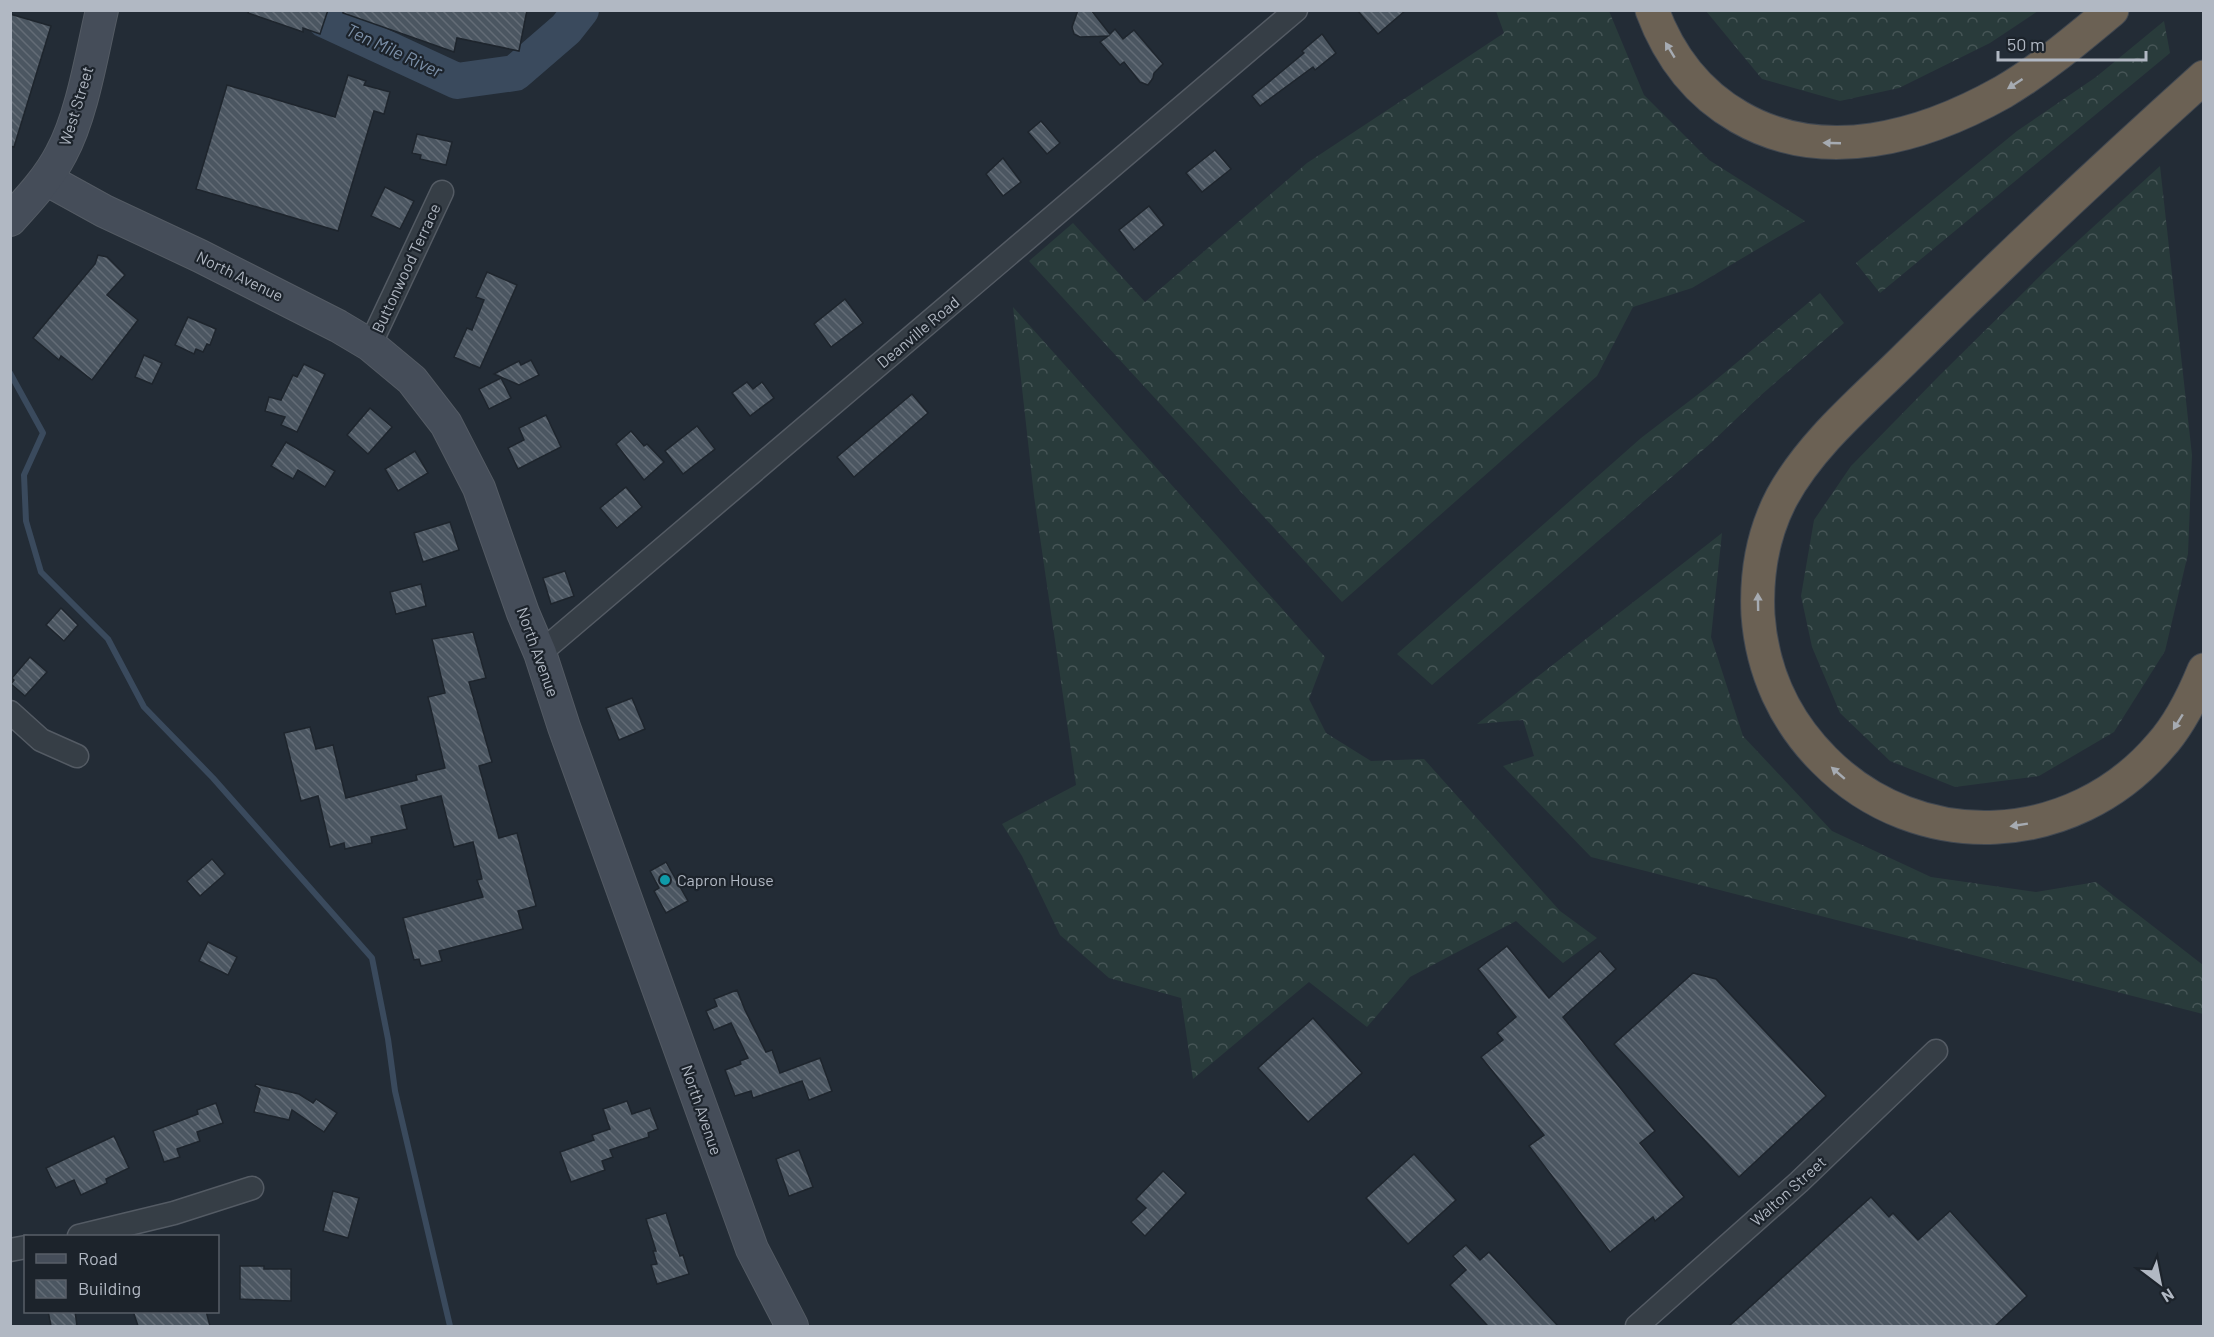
<svg xmlns="http://www.w3.org/2000/svg" width="2214" height="1337" viewBox="0 0 2214 1337" font-family="Barlow,sans-serif">
<style>
.forest{fill:url(#forest-crowns)}
.lines{fill:none;stroke-linecap:round;stroke-linejoin:round}
.stream{stroke:#3a4a5d;stroke-width:6}
.river{stroke:#3a4a5d;stroke-width:36}
.building{fill:url(#building-back-hatch);stroke:#1e252d;stroke-width:1.5}
.minor-casing{stroke:#545b64;stroke-width:25}
.secondary-casing{stroke:#545b64;stroke-width:34}
.motorway-casing{stroke:#414851;stroke-width:35}
.minor{stroke:#363e46;stroke-width:22}
.secondary{stroke:#454d59;stroke-width:32}
.motorway{stroke:#6b6154;stroke-width:33}
.oneway{fill:#a6abb2}
.culture-dot{fill:#0f9aa8;stroke:#1c232b;stroke-width:2}
.labels{text-anchor:middle;stroke-width:4.5;stroke-linejoin:round;paint-order:stroke}
.street-label{font-size:16px;fill:#b1b8c3;stroke:#1c232b}
.poi-label{font-size:16px;fill:#b1b8c3;stroke:#1c232b;text-anchor:start}
.water-label{font-size:18px;font-style:italic;fill:#7c90a8;stroke:#1c232b}
</style>
<defs>
<pattern id="forest-crowns" width="20" height="18" patternUnits="userSpaceOnUse" patternTransform="scale(1.5)"><rect width="20" height="18" fill="#293b3b"/><path d="M2 6a3 3 0 1 1 6 0M12 15a3 3 0 1 1 6 0" fill="none" stroke="#465556"/></pattern>
<pattern id="building-back-hatch" width="6" height="6" patternUnits="userSpaceOnUse" patternTransform="scale(1.5)"><rect width="6" height="6" fill="#4b5661"/><path d="M-1 5l2 2M0 0l6 6M5-1l2 2" fill="none" stroke="#636c76"/></pattern>
</defs>
<rect width="100%" height="100%" fill="#232c36"/>
<g class="forest">
<path d="M1496,11H1609L1644,95L1709,160L1805,221L1692,288L1633,307L1597,376L1342,602L1029,261L1073,223L1145,302L1307,163L1504,33Z"/>
<path d="M1706,11H2038L1990,43L1899,88L1840,101L1762,79Z"/>
<path d="M2164,21L2170,53L1880,293L1856,263L2017,131L2096,77Z"/>
<path d="M2160,166L2192,455L2188,554L2165,651L2114,732L2039,776L1955,787L1890,761L1840,713L1812,647L1801,596L1814,520L1851,466L1939,376L2047,269Z"/>
<path d="M1820,293L1844,323L1760,396L1711,443L1432,685L1397,654L1641,438L1705,389Z"/>
<path d="M1013,307L1325,657L1309,699L1326,733L1371,761L1424,759L1560,911L1597,938L1563,963L1516,921L1410,977L1367,1027L1309,982L1193,1079L1181,998L1109,978L1060,935L1022,856L1002,824L1076,785L1034,496Z"/>
<path d="M1722,533L1711,637L1743,736L1832,831L1931,877L2036,892L2096,882L2203,965V1014L1591,857L1503,766L1534,756L1523,720L1477,724Z"/>
</g>
<g class="lines">
<path class="stream" d="M10,373L43,433L24,475L26,521L41,572L108,639L144,707L213,778L372,958L388,1039L395,1091L450,1326"/>
<path class="river" d="M325,20L457,81L515,73L566,29L581,10"/>
</g>
<g class="building">
<path d="M249,10H328L320,34L303,28V32L248,13Z"/>
<path d="M343,10H527L519,51L457,38L454,52L343,13Z"/>
<path d="M1078,10H1091L1110,34L1115,29L1123,39L1134,30L1163,64L1154,73L1153,78L1148,85L1140,82L1124,62L1120,65L1100,42L1108,36L1080,37L1074,34L1072,27Z"/>
<path d="M1357,10H1406L1378,34Z"/>
<path d="M10,14L51,26L14,147L10,146Z"/>
<path d="M1322,34L1336,53L1315,70L1313,67L1260,106L1252,96L1304,53L1302,51Z"/>
<path d="M348,75L366,81L364,85L390,92L384,114L374,111L338,231L196,189L227,85L335,117Z"/>
<path d="M1041,121L1060,143L1047,154L1028,132Z"/>
<path d="M417,134L452,142L446,165L420,159L421,155L412,153Z"/>
<path d="M1215,150L1231,169L1202,192L1186,173Z"/>
<path d="M1003,158L1021,182L1003,196L986,174Z"/>
<path d="M385,187L414,201L400,229L371,216Z"/>
<path d="M1149,206L1164,225L1134,250L1119,230Z"/>
<path d="M98,255L107,257L125,275L107,295L138,320L92,380L61,356L59,360L33,338L95,264Z"/>
<path d="M487,272L517,285L480,368L454,357L467,328L472,330L484,300L476,297Z"/>
<path d="M845,299L863,323L831,347L814,324Z"/>
<path d="M188,317L216,329L210,345L207,344L203,352L196,349L194,354L175,345Z"/>
<path d="M144,355L162,363L152,384L135,377Z"/>
<path d="M531,360L539,375L519,385L494,374L519,361L521,365Z"/>
<path d="M304,364L325,374L297,432L281,425L285,417L265,411L269,397L281,400L293,375L297,377Z"/>
<path d="M501,378L511,398L489,409L479,389Z"/>
<path d="M747,382L753,389L762,382L774,398L750,416L732,393Z"/>
<path d="M912,394L928,413L854,477L837,457Z"/>
<path d="M370,408L392,427L368,454L347,435Z"/>
<path d="M546,415L561,447L518,469L508,448L524,440L519,428Z"/>
<path d="M697,426L715,449L683,474L665,451Z"/>
<path d="M631,431L644,446L647,444L664,462L644,480L616,444Z"/>
<path d="M286,442L335,471L325,487L298,470L293,479L271,466Z"/>
<path d="M415,451L428,473L398,491L385,469Z"/>
<path d="M626,487L642,507L617,528L600,508Z"/>
<path d="M450,522L459,550L423,562L414,533Z"/>
<path d="M565,571L574,596L551,604L543,578Z"/>
<path d="M421,584L426,606L396,614L390,592Z"/>
<path d="M61,608L78,625L64,641L46,625Z"/>
<path d="M473,632L486,678L469,682L492,762L479,766L499,838L517,833L536,906L518,911L523,929L439,951L442,961L421,966L419,959L414,960L403,918L483,897L477,880L482,879L473,842L454,847L441,796L401,806L407,829L371,837L372,843L345,849L344,843L330,847L318,796L301,801L284,733L310,727L316,749L333,745L346,798L417,780L416,775L445,768L428,697L445,693L432,639Z"/>
<path d="M30,657L47,672L25,696L11,684L14,680L12,678Z"/>
<path d="M632,698L645,729L619,740L606,708Z"/>
<path d="M212,859L225,874L200,896L187,881Z"/>
<path d="M666,862L688,901L666,913L654,891L659,888L650,871Z"/>
<path d="M208,942L237,957L228,975L199,961Z"/>
<path d="M1507,946L1549,998L1600,951L1616,969L1563,1017L1655,1131L1640,1143L1684,1197L1655,1221L1653,1217L1610,1252L1529,1146L1544,1135L1481,1057L1503,1040L1497,1033L1516,1017L1478,969Z"/>
<path d="M1693,973L1716,979L1826,1096L1739,1177L1614,1044Z"/>
<path d="M737,990L745,1010L766,1052L772,1050L780,1073L820,1058L832,1091L809,1100L802,1081L753,1098L751,1091L735,1096L725,1070L741,1064L740,1061L748,1058L731,1023L714,1030L706,1011L717,1006L714,999Z"/>
<path d="M1313,1018L1362,1073L1308,1122L1258,1068Z"/>
<path d="M256,1084L299,1094L313,1103L316,1099L337,1113L324,1132L292,1110L289,1120L254,1112L260,1089L255,1086Z"/>
<path d="M627,1101L632,1114L650,1108L658,1129L648,1133L649,1137L610,1150L613,1157L602,1161L605,1170L571,1182L560,1152L594,1140L592,1135L610,1129L603,1109Z"/>
<path d="M216,1103L223,1123L197,1132L200,1141L177,1149L180,1157L164,1162L153,1131L198,1114L197,1110Z"/>
<path d="M114,1136L129,1168L106,1179L107,1183L81,1195L74,1180L56,1188L46,1168Z"/>
<path d="M799,1150L813,1187L789,1196L776,1159Z"/>
<path d="M1414,1154L1456,1200L1408,1244L1366,1198Z"/>
<path d="M1163,1171L1186,1193L1145,1236L1131,1222L1146,1208L1136,1199Z"/>
<path d="M333,1191L359,1198L348,1238L323,1231Z"/>
<path d="M1871,1197L1889,1217L1893,1213L1918,1240L1950,1211L2027,1296L1995,1326H1729Z"/>
<path d="M666,1213L680,1256L683,1255L689,1274L657,1284L651,1265L657,1264L653,1251H656L646,1219Z"/>
<path d="M1466,1245L1480,1260L1489,1252L1558,1326H1488L1450,1285L1466,1270L1453,1256Z"/>
<path d="M240,1266H264V1269H291V1301L240,1299Z"/>
<path d="M48,1311H75L77,1326H51Z"/>
<path d="M133,1311H206L210,1326H138Z"/>
</g>
<g class="lines">
<defs>
<g id="minor">
<path d="M370,345L442,192"/>
<path d="M540,653L1296,10"/>
<path d="M10,712L41,740L77,756"/>
<path d="M79,1236L174,1213L252,1188"/>
<path d="M10,1250L26,1247"/>
<path d="M1637,1326L1799,1182L1936,1051"/>
</g>
<g id="secondary">
<path d="M46,179L104,211L200,256L338,326L370,345L412,380L446,424L479,488L523,613L540,653L564,727L752,1249L792,1326"/>
<path d="M10,220C29,199 48,179 61,154C82,116 92,53 102,10"/>
</g>
<g id="motorway">
<path d="M1652,10C1669,56 1697,93 1739,117C1824,166 1923,137 2003,92C2042,69 2077,39 2112,10"/>
<path d="M2204,77C2103,168 2004,261 1908,356C1864,400 1812,442 1782,497C1763,533 1756,575 1758,615C1762,671 1785,721 1824,760C1919,856 2073,848 2160,746C2180,724 2193,697 2204,670"/>
</g>
</defs>
<use href="#minor" class="minor-casing"/>
<use href="#secondary" class="secondary-casing"/>
<use href="#motorway" class="motorway-casing"/>
<use href="#minor" class="minor"/>
<use href="#secondary" class="secondary"/>
<use href="#motorway" class="motorway"/>
</g>
<defs><path id="oneway-solid" d="M-6-.8H1V-3.2L6.5 0L1 3.2V.8H-6Z" transform="scale(1.5)"/></defs>
<g class="oneway">
<use href="#oneway-solid" transform="translate(1670 50) rotate(-121)"/>
<use href="#oneway-solid" transform="translate(2015 84) rotate(147)"/>
<use href="#oneway-solid" transform="translate(1832 143) rotate(-178)"/>
<use href="#oneway-solid" transform="translate(1758 602) rotate(-91)"/>
<use href="#oneway-solid" transform="translate(2178 722) rotate(122)"/>
<use href="#oneway-solid" transform="translate(1838 773) rotate(-139)"/>
<use href="#oneway-solid" transform="translate(2019 825) rotate(171)"/>
</g>
<circle class="culture-dot" cx="665" cy="880" r="6"/>
<g class="labels">
<g class="street-label">
<text transform="translate(76 106) rotate(-73)" y="6">West Street</text>
<text transform="translate(406 268) rotate(-65)" y="6">Buttonwood Terrace</text>
<text transform="translate(240 276) rotate(26)" y="6">North Avenue</text>
<text transform="translate(918 332) rotate(-40)" y="6">Deanville Road</text>
<text transform="translate(538 652) rotate(70)" y="6">North Avenue</text>
<text transform="translate(702 1110) rotate(71)" y="6">North Avenue</text>
<text transform="translate(1788 1191) rotate(-42)" y="6">Walton Street</text>
</g>
<g class="poi-label">
<text x="677" y="886">Capron House</text>
</g>
<g class="water-label">
<text transform="translate(394 51) rotate(25)" y="6">Ten Mile River</text>
</g>
</g>
<rect width="2214" height="1337" fill="none" stroke="#b1b8c3" stroke-width="24"/>
<rect x="24" y="1235" width="195" height="78" fill="#1c232b" stroke="#585f68" stroke-width="1.5"/>
<rect x="36" y="1254" width="30" height="9" fill="#454d59" stroke="#585f68" stroke-width="1.5"/>
<text x="78" y="1265" font-size="18" fill="#b1b8c3">Road</text>
<rect x="36" y="1280" width="30" height="18" fill="url(#building-back-hatch)" stroke="#585f68" stroke-width="1.5"/>
<text x="78" y="1295" font-size="18" fill="#b1b8c3">Building</text>
<g transform="translate(2160 1283) rotate(148)" stroke="#1c232b" stroke-width="4.5" paint-order="stroke">
<path d="M0-4.5L10 22L0 15L-10 22Z" fill="#b1b8c3"/>
<text y="-9" font-size="16" font-weight="bold" text-anchor="middle" fill="#b1b8c3">N</text>
</g>
<path d="M1998 51v9h148v-9" fill="none" stroke="#b1b8c3" stroke-width="3"/>
<text x="2007" y="51" font-size="18" fill="#b1b8c3" stroke="#1c232b" stroke-width="4.5" paint-order="stroke">50 m</text>
</svg>
